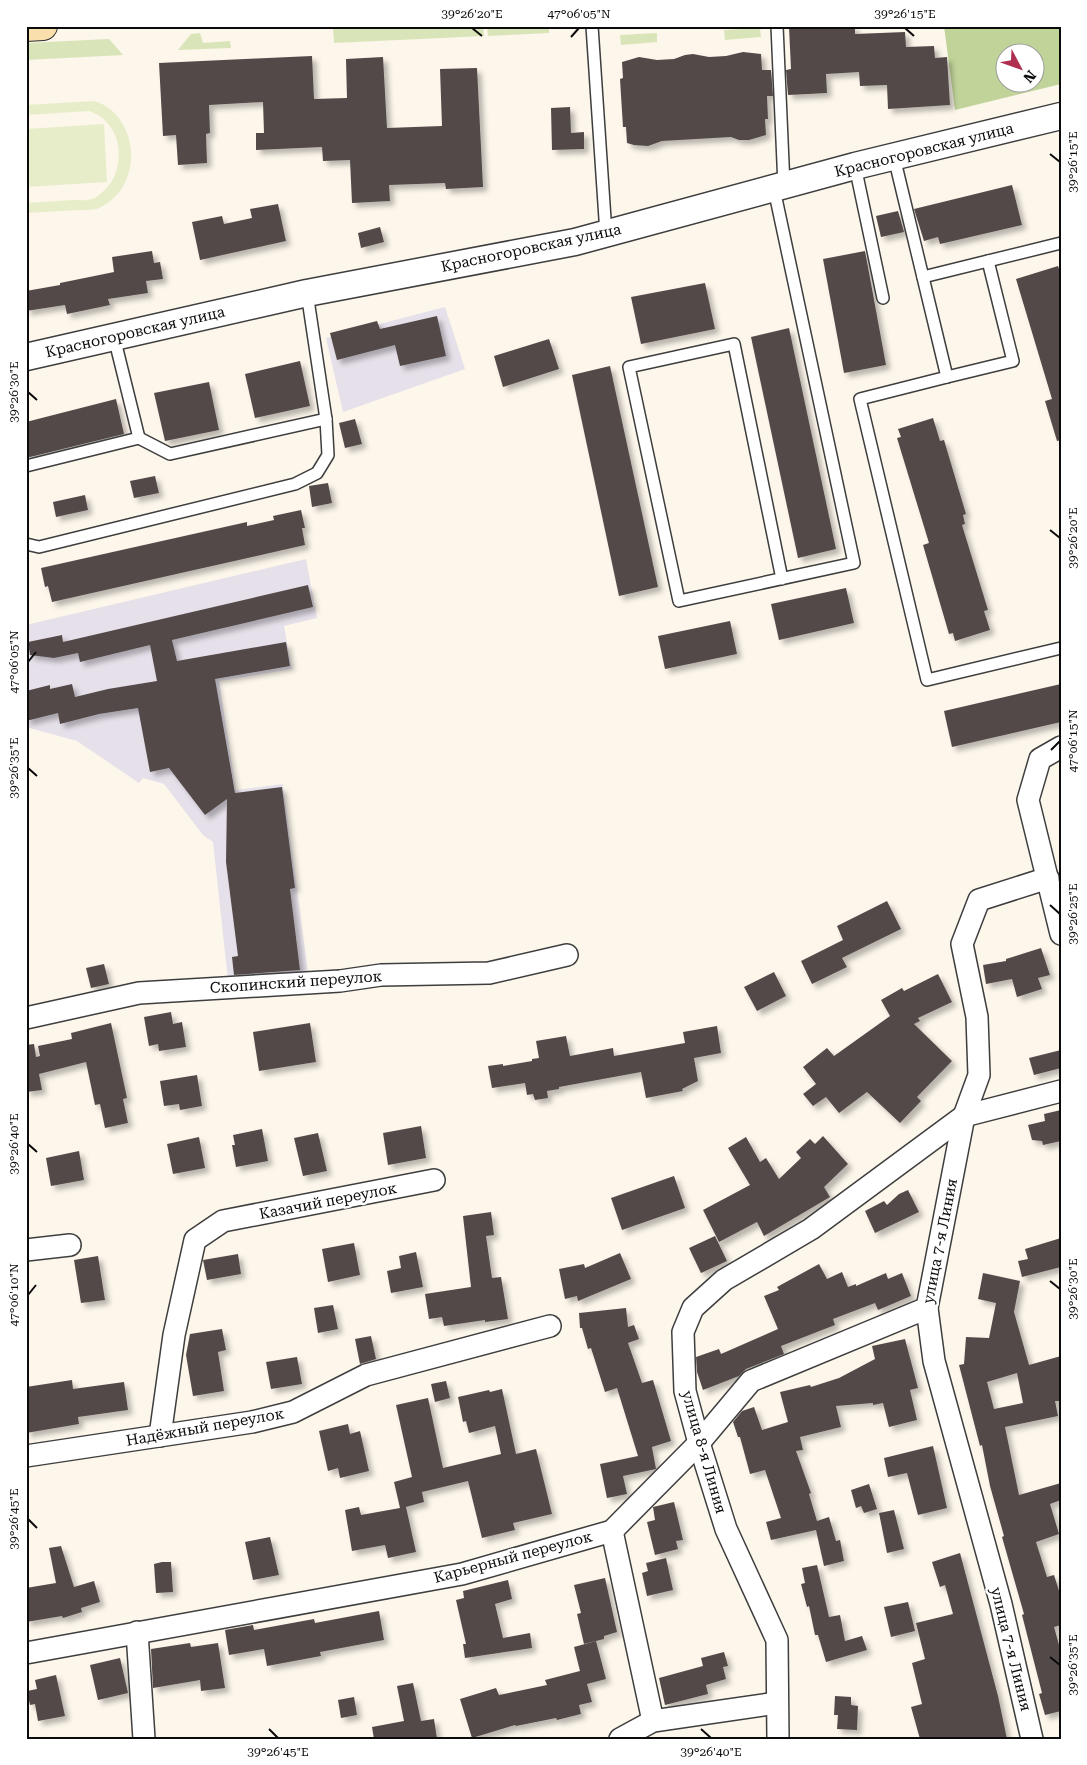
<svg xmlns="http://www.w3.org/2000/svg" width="1087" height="1765" viewBox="0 0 1087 1765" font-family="'Roboto Serif',serif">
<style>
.industrial{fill:#e6e0ea}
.green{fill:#d9e5b8}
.forest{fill:#c0d499;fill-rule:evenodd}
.pitch{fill:#e8edc9}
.building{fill:#534a49;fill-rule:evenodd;filter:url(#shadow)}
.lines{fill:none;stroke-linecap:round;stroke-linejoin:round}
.service-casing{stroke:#3e3e3e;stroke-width:14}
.minor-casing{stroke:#3e3e3e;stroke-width:24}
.tertiary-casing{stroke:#3e3e3e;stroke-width:29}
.secondary-casing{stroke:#2d2d2d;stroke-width:30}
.service{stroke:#fff;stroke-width:11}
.minor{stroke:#fff;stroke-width:21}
.tertiary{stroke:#fff;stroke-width:26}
.secondary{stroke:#f8dfab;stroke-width:28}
.ticks{fill:none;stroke:#0b0b0b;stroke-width:2}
.labels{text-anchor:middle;stroke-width:5;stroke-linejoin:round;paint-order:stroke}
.street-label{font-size:15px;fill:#0b0b0b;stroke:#fff}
.neatline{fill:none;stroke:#0b0b0b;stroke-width:2}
.ticks-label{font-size:12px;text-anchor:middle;fill:#0b0b0b}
</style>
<defs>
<filter id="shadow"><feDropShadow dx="4.5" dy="4.5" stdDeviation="2.5" flood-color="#0004"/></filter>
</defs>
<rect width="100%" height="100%" fill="#fdf6eb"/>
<g class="industrial">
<path d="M445,307L465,369L343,412L326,338Z"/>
<path d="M306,559L317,618L284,626L292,669L219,681L236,790L283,784L308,973L228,980L213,842L203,835L164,784L143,778L139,783L77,741L26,727V625Z"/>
</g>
<g class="green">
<path d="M355,26H483L484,36L334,43L333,27Z"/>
<path d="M487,26H549V33L488,36Z"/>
<path d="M760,28L761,37L725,40L724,30Z"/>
<path d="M200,33L203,43L230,41L231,48L178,50L191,34Z"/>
<path d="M657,33V42L621,45L620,35Z"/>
<path d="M109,39L123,55L26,60V43Z"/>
</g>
<path class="forest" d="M944,26H1061V84L955,110ZM1004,52H1034V82H1004Z"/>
<g class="pitch">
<path d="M95,101C141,117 144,188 99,208C94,210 86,210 80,210C62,211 44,212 26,213V203C42,202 57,201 73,200C78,200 86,201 92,199C100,196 107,188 112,181C126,156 119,121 89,111L26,115V105Z"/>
<path d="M104,124L107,182L26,187V129Z"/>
</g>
<g class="building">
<path d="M809,26H855V34L905,32L906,47L934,46L935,58L947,57L950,105L888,109L887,85L860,86L859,72L826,74L827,93L788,95L786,70L791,69L789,27Z"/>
<path d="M743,52L761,54L762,70H771L773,96H767L768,119H765L766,135L749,140H739L731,137L662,141L648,146L634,145L627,143L626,127H623L620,79L623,78L622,62L639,57L657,60L674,59L685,55L693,54L709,57L726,56Z"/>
<path d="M312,56L314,99L347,98L346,59L383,57L387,128L442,126L440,69L477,68L483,187L446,189L445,183L389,185L390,201L352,203L350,160L323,161L322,147L256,150V133H264L263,102L209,105L210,133L206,134L207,163L178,165L176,135L163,136L159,63Z"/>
<path d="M570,107L571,133L584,132V149L552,150L551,108Z"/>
<path d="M1012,185L1022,225L940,244L938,237L924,241L914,209Z"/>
<path d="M278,204L286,241L200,260L192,222L222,216L224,224L252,218L250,209Z"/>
<path d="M898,211L904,232L881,237L876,216Z"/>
<path d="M380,227L384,242L361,248L358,233Z"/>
<path d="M152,251L154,263L160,262L163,279L146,281L148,293L108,299L110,305L67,314L65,305L26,311V291L60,285V283L114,272L112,257Z"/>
<path d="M865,251L886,365L844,373L823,259Z"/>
<path d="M1058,266L1061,274V440L1057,441L1045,401L1052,399L1016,279Z"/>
<path d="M705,283L715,329L641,344L631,297Z"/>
<path d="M437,316L446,356L400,366L395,345L337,360L330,333L377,321L380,329Z"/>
<path d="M789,328L836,549L798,558L751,337Z"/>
<path d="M549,339L559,369L503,387L494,356Z"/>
<path d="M300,361L310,406L255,418L245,374Z"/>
<path d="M610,366L658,587L619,596L572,375Z"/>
<path d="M209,382L219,430L165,441L154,393Z"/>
<path d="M116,399L124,434L26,458V422Z"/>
<path d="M933,418L940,441L944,440L966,514L963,515L965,524L962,525L988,610L984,611L990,630L955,641L953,633L949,634L923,545L929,543L897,438L901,437L898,429Z"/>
<path d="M355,419L362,444L345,448L339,423Z"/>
<path d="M155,476L159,493L134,498L130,481Z"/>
<path d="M328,483L332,503L312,507L309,486Z"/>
<path d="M85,495L88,510L56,517L53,502Z"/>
<path d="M301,510L305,528H302L305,545L52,602L48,586L45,587L41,568L247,522V526L274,520L273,516Z"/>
<path d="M308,585L313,607L172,640L177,661L286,642L290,666L215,679L235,793L282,787L295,888L290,889L300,970L234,975L232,957L238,956L226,862L227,799L205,815L169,768L150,772L138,708L99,714L60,724L58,713L26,721V691L50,685V689L72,684L75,697L108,689L157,681L150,645L80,662L78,653L54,658L30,655L28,642L62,635L63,642Z"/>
<path d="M846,588L854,623L779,640L771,604Z"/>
<path d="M730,621L737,654L665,669L658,636Z"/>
<path d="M1061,684V722L952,747L944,711Z"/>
<path d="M887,901L901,929L842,958L847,967L812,984L801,961L843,940L837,926Z"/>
<path d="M1041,948L1050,975L1038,978L1042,989L1017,997L1012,979L986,984L983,965L1006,961V959Z"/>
<path d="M104,964L109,984L91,988L86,968Z"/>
<path d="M774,972L786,996L757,1011L744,987Z"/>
<path d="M938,974L952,1002L918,1018L920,1021L914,1024L952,1061L917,1097L921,1101L900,1123L867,1092L839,1113L826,1097L813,1106L803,1094L816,1084L803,1067L827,1048L834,1056L890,1016L881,1000L902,988L904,991Z"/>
<path d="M171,1012L173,1024L182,1022L186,1047L159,1051L158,1044L149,1046L144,1017Z"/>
<path d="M111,1023L127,1098L123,1099L128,1123L105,1128L100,1104L95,1105L86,1062L39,1074L42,1090L26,1092V1045L34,1044L36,1057L40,1056L38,1046L72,1039L71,1033Z"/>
<path d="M310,1023L316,1062L259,1071L253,1032Z"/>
<path d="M717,1026L721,1053L694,1058L698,1081L682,1089L683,1091L646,1098L641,1072L559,1087V1089L547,1091L548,1098L535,1100L533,1094L527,1095L525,1083L492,1088L488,1066L503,1064V1066L532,1061V1059L539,1058L536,1041L566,1036L570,1056L613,1048L614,1056L685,1043L683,1032Z"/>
<path d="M1061,1050V1068L1034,1075L1029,1058Z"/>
<path d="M197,1075L202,1106L180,1110L179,1104L164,1106L160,1081Z"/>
<path d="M1061,1110V1141L1043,1145L1042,1141L1032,1140L1028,1125L1045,1121L1044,1114Z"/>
<path d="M421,1126L426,1158L388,1165L383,1133Z"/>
<path d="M262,1129L268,1161L236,1167L232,1145H235L233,1135Z"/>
<path d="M318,1133L327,1171L303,1176L294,1138Z"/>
<path d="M823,1136L848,1164L824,1187L830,1197L764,1236L757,1222L719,1242L703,1210L750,1185L728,1148L746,1137L760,1162L766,1158L779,1179L801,1158L796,1152L810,1139L815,1144Z"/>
<path d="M199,1137L205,1168L173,1174L167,1144Z"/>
<path d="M79,1151L84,1180L51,1186L46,1158Z"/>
<path d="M674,1176L685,1208L622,1230L611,1198Z"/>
<path d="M908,1190L919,1212L875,1233L865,1211L884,1201L887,1205L899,1194Z"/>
<path d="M491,1212L494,1235L486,1236L492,1278L501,1277L508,1319L485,1322V1320L444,1326L442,1317L429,1319L425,1294L471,1287L463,1216Z"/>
<path d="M715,1236L727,1261L701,1273L689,1248Z"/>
<path d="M1061,1238V1267L1022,1277L1018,1261L1028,1259L1025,1249Z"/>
<path d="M354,1243L360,1275L328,1282L322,1249Z"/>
<path d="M416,1252L423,1287L391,1293L387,1271L401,1268L399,1256Z"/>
<path d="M620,1253L631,1279L578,1301L577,1296L565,1299L559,1269L584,1264L585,1268Z"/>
<path d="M238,1254L241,1274L207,1280L203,1260Z"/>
<path d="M98,1256L105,1300L81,1303L74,1260Z"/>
<path d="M819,1264L827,1279L842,1272L848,1287L856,1284V1286L886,1273L888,1279L902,1273L911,1296L878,1310L875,1303L833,1319L835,1325L781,1346L784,1354L746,1369L739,1376L703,1390L697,1372L696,1357L719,1349L721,1354L778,1329L764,1296L779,1290L777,1287Z"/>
<path d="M983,1273L1020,1281L1014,1312L1029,1365L1061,1356V1401H1055L1058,1416L1005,1427L1019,1495L1061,1483V1500L1050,1504L1059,1534L1036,1542L1047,1577L1054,1575L1061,1597V1625L1054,1627L1061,1652V1711L1045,1715L1039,1694L1042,1693L1022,1615L1024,1614L1002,1537L1004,1536L990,1486L982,1445L980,1446L959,1365L964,1364L966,1337L989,1338L996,1303L978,1299ZM1017,1373L1023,1403L994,1409L987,1382Z"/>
<path d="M333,1305L338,1329L318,1333L314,1308Z"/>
<path d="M626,1308L628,1327L634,1325L639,1339L628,1343L642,1383L653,1380L671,1441L652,1447L656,1469L623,1476L627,1494L607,1498L600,1464L638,1456L617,1388L605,1392L591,1348L588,1349L582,1328H580L579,1313Z"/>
<path d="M222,1329L226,1350L218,1352L224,1391L193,1396L186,1355L190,1334Z"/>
<path d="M371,1336L376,1359L360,1364L355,1339Z"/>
<path d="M905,1339L918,1388L910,1390L917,1420L889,1427L883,1403L873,1405V1403L836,1406L841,1427L800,1437L803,1450L796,1451L811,1493L809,1494L817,1521L829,1517L836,1541L840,1540L844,1561L824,1566L816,1530L771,1540L766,1522L781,1518L765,1470L750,1474L740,1437H738L733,1422L742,1411L754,1407L762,1430L788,1422L780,1392L810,1385L811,1387L839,1378L875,1359L872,1346Z"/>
<path d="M297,1357L302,1384L271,1389L266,1362Z"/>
<path d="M72,1380L73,1389L124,1382L128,1410L78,1417L79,1424L26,1433V1387Z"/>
<path d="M446,1381L450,1398L435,1402L431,1384Z"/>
<path d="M502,1389L516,1454L536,1449L552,1514L513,1523L515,1530L482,1538L468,1481L422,1492L424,1502L406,1507L416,1552L388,1558L385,1545L352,1551L345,1510L359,1507L361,1515L400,1508L394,1482L412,1477L396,1405L428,1398L443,1468L501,1454L495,1426L469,1433L466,1421L463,1422L458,1397L489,1390L490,1392Z"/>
<path d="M348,1424L350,1434L360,1431L369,1471L340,1478L338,1468L328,1471L319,1431Z"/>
<path d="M933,1446L947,1508L918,1515L907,1473L888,1477L884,1458Z"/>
<path d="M869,1484L877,1509L864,1513L861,1506L856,1508L851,1490Z"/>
<path d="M674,1502L683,1540L676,1541L678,1549L655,1555L647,1522L655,1520L653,1507Z"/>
<path d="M894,1510L904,1549L887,1553L879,1513Z"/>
<path d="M270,1537L279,1575L253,1580L245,1542Z"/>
<path d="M61,1546L74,1587L94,1581L100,1602L81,1608L82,1612L63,1618L62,1616L26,1622V1588L56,1583L49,1548Z"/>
<path d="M960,1553L998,1696L1007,1739H920L911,1707L922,1704L912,1663L925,1659L916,1623L953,1614L945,1585L940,1587L932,1562Z"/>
<path d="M666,1558L673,1590L647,1596L642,1573L648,1571L646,1563Z"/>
<path d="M162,1562H171L173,1592L156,1593L154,1564Z"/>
<path d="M817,1565L829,1617L840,1615L845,1641L862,1636L867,1650L826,1662L818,1635H815L809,1606L807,1607L801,1584L805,1583L802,1568Z"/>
<path d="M605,1578L617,1632L604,1636V1639L584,1644L577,1614L581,1613L574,1585Z"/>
<path d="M508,1580L512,1599L495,1604L503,1638L530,1633L532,1648L465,1658L463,1644H466L456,1600L464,1598L463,1591Z"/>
<path d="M908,1602L915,1631L891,1637L884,1607Z"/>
<path d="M379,1611L384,1640L320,1652L321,1656L267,1666L264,1649L229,1655L225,1630L253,1625L254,1630L314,1619L315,1623Z"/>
<path d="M596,1641L606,1679L587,1684L592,1702L579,1705L581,1714L557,1720L556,1718L516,1726L515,1725L472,1738L460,1699L496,1688L499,1695L547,1685L545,1680L580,1671L574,1647Z"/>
<path d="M190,1643L191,1647L218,1643L225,1688L201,1691L200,1680L153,1688L151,1649Z"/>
<path d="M724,1652L728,1666L723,1667L726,1679L706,1685L708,1694L665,1705L659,1678L703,1666L701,1658Z"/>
<path d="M120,1658L128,1693L98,1700L90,1665Z"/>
<path d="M56,1675L65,1716L38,1721L35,1704L30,1705L27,1691L37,1689L35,1680Z"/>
<path d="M413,1683L421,1721L434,1719L437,1739H374L372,1727L404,1721L397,1686Z"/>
<path d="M835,1696L851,1697V1705L858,1706L857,1730L837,1729L838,1715H834Z"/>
<path d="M354,1697L357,1715L341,1718L338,1700Z"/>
</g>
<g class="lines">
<defs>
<g id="service">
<path d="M592,26L606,234"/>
<path d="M777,26L784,186"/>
<path d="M894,157L947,377L860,399L927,680L1061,648"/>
<path d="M855,166L883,298"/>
<path d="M774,189L854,563L679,601L629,367L734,344L782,579"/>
<path d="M923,277L1061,243"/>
<path d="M947,377L1013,361L988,261"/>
<path d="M139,438L170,454L326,419"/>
<path d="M26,466L139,438L114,337"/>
<path d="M26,544L39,547L295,484L317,473L328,455L326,419L307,293"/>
</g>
<g id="minor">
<path d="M1061,747L1040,759L1028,800L1061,934"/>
<path d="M26,1018L139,993L340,981L381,975L489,973L567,955"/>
<path d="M26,1250L70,1245"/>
<path d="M160,1436L174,1335L195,1240L223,1221L434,1180"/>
<path d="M26,1456L252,1422L293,1412L366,1375L550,1326"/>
<path d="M612,1531L653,1721"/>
<path d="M137,1632L144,1739"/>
<path d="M26,1653L462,1574L612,1531L699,1443L751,1381L927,1308"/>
<path d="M620,1739L653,1721L777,1703"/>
<path d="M778,1739L777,1640L726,1529L699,1443L685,1391L683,1332L693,1308L724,1280L811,1229L964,1116L1061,1091"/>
<path d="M1032,1739L1001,1604L934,1361L927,1308L964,1116L979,1075L977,1017L962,944L979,900L1048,878"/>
</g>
<path id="tertiary" d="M26,357L307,293L575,242L855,166L1061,116"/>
<path id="secondary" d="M26,27L43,26"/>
</defs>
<use href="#service" class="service-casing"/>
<use href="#minor" class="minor-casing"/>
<use href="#tertiary" class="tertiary-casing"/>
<use href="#secondary" class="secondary-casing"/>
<use href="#service" class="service"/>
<use href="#minor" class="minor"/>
<use href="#tertiary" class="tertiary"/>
<use href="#secondary" class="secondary"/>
</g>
<path class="ticks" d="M472,28L482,36M905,28L914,36M571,37L579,28M1050,154L1060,162M28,392L37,400M1050,530L1060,538M28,662L36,652M1051,750L1060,741M28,768L37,776M1050,905L1060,914M28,1144L37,1152M1050,1281L1060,1289M28,1295L36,1285M28,1519L37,1528M1050,1657L1060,1665M269,1729L278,1738M701,1729L711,1738"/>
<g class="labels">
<g class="street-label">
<text transform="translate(924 150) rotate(-14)" y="5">Красногоровская улица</text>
<text transform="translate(531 248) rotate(-12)" y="5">Красногоровская улица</text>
<text transform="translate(135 332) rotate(-13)" y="5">Красногоровская улица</text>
<text transform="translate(296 982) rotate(-4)" y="5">Скопинский переулок</text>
<text transform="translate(328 1201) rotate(-11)" y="5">Казачий переулок</text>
<text transform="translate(940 1241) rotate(-79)" y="5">улица 7-я Линия</text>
<text transform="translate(205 1427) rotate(-10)" y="5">Надёжный переулок</text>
<text transform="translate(704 1452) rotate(74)" y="5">улица 8-я Линия</text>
<text transform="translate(513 1557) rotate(-15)" y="5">Карьерный переулок</text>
<text transform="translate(1011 1649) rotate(76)" y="5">улица 7-я Линия</text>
</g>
</g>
<rect width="1087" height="1765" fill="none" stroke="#ffffff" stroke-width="55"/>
<g transform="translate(1020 68) rotate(131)"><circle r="24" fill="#ffffff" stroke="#9d9d9d"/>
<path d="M0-4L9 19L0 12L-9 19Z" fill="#af2f51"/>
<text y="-8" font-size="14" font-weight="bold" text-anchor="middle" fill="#0b0b0b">N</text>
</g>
<rect x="28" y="28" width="1032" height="1710" class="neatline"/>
<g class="ticks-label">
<text x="472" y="18">39°26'20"E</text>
<text x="579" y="18">47°06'05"N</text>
<text x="905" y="18">39°26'15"E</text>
<text transform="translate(1073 162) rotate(-90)" y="4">39°26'15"E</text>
<text transform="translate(14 392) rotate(-90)" y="4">39°26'30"E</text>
<text transform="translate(1073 538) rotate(-90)" y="4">39°26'20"E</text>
<text transform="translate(14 662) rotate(-90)" y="4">47°06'05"N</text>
<text transform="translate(1073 741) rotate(-90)" y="4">47°06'15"N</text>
<text transform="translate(14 768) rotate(-90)" y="4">39°26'35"E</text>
<text transform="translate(1073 914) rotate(-90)" y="4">39°26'25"E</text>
<text transform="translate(14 1144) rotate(-90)" y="4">39°26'40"E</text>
<text transform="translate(1073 1289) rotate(-90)" y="4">39°26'30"E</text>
<text transform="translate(14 1295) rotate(-90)" y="4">47°06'10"N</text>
<text transform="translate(14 1519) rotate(-90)" y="4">39°26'45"E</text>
<text transform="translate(1073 1665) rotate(-90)" y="4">39°26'35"E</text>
<text x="278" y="1756">39°26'45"E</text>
<text x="711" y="1756">39°26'40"E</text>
</g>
</svg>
